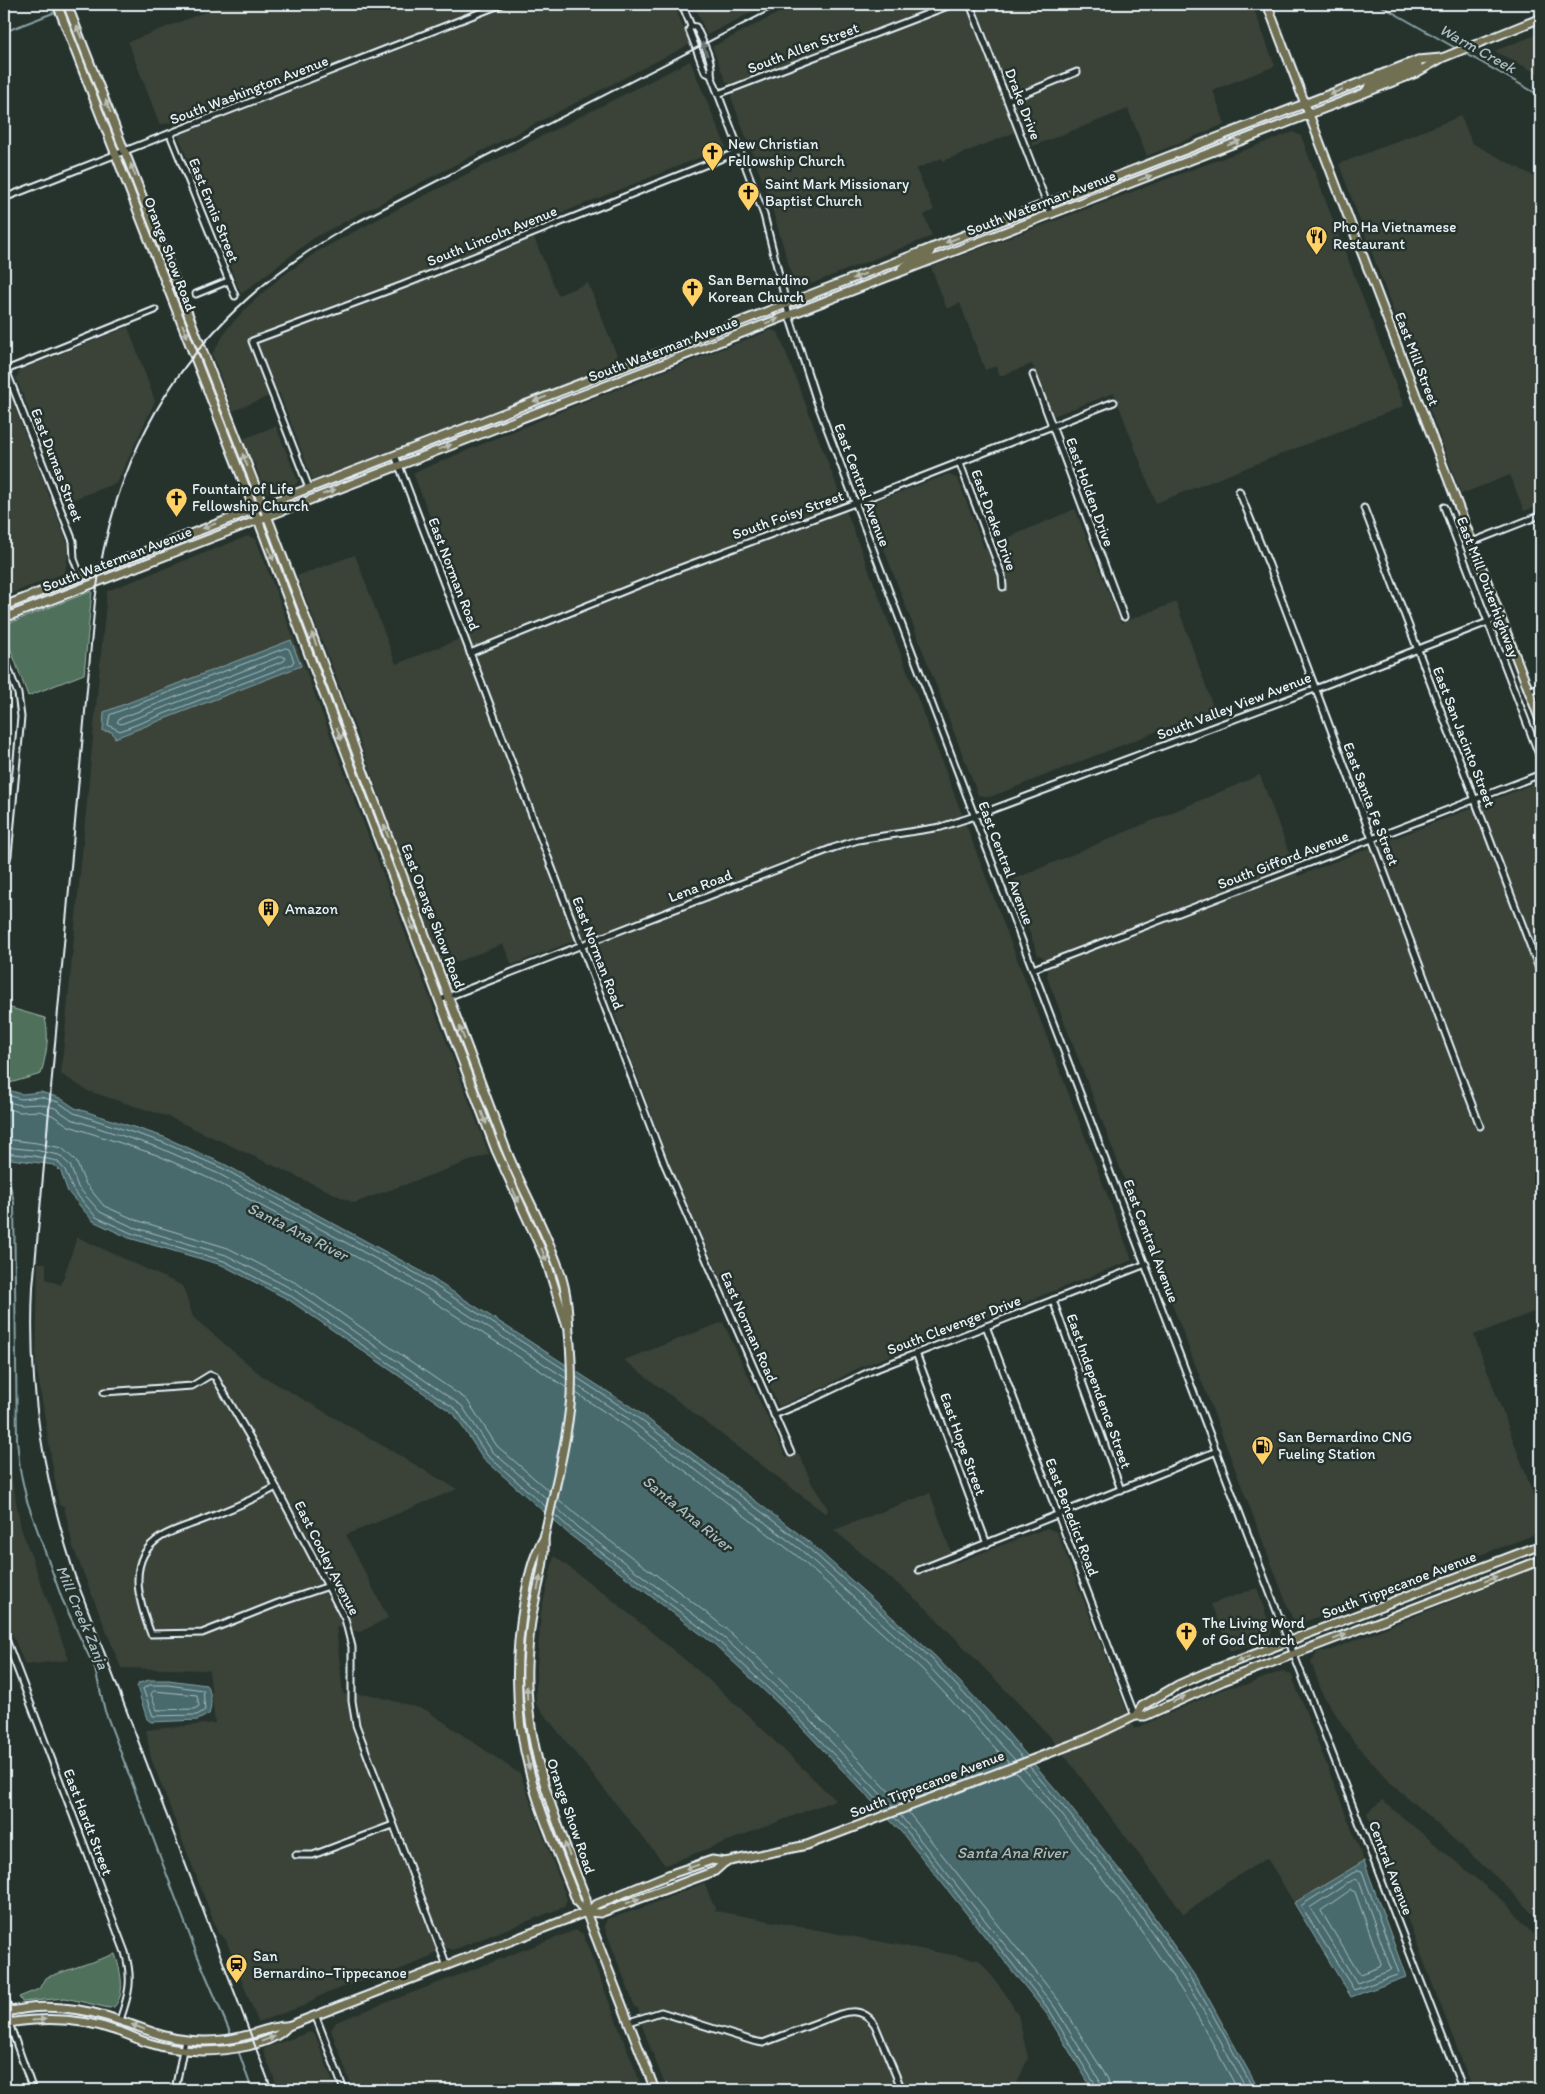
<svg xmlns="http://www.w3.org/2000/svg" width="1545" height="2094" viewBox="0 0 1545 2094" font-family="Itim,sans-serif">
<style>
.built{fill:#3a4238}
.green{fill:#50715b;stroke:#9cb1aa}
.water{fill:#486b6d;stroke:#88a1a5}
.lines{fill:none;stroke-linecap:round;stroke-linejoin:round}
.shore{stroke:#a8bbc0;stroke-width:1}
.stream{stroke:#88a1a5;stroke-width:2}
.minor-casing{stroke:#e8f1f8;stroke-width:9}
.major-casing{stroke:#e8f1f8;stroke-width:11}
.minor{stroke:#26332d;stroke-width:5}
.major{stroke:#716f52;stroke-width:7}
.rail{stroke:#e8f1f8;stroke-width:2}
.oneway{fill:#b8bdb6}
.oneway2{fill:#6a7674}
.labels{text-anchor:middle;stroke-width:5;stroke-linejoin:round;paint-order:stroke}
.street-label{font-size:15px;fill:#e8f1f8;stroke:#26332d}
.poi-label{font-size:15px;fill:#e8f1f8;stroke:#26332d;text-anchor:start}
.water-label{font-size:16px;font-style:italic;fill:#a8bbc0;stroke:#26332d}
</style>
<rect width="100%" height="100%" fill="#26332d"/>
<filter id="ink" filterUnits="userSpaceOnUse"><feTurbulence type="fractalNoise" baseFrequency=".02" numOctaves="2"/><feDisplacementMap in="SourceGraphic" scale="10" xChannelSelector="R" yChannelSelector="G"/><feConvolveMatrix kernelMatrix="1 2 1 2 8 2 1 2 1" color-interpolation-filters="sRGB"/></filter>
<g filter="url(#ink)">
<g class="built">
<path d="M226,4H674L690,44L315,237L241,294L173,122L160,125L128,42Z"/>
<path d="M694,4H768L707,35Z"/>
<path d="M796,4H1252L1275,66L1213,90L1225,124L1147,156L1128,109L1033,146L1026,128L943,161L942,158L916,169L934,210L924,215L932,236L803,287L794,283L770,201L731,97L732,94L729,83L726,82L712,47Z"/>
<path d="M1541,33V75L1494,51Z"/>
<path d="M690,61L726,147L529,226L558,295L588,283L620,363L313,481L279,392L233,411L212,354L228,328L247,307L281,277L318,251L382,217Z"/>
<path d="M1461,116L1472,143L1541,180V505L1524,511L1510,475L1461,494L1339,164Z"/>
<path d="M1293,132L1301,136L1404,406L1156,503L1114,393L1053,416L1032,364L1000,376L996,366L985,370L960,303L947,309L931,267Z"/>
<path d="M128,327L155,401L117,483L66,502L16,378L20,370Z"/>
<path d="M771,330L778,332L1132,1260L856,1369L826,1386L779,1407L673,1173L586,936L512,965L503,944L441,968L348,708L297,576L355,555L396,664L475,633L413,473L569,408Z"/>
<path d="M4,380L69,547L65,573L4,596Z"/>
<path d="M276,426L298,481L295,485L272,494L264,491L255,463L252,462L243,439Z"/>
<path d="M949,474L958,479L984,548L1075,509L1121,623L1176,602L1214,709L990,797L978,795L869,510L873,502Z"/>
<path d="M248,536L256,539L489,1154L354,1203L169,1117L88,1091L61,1074L107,591Z"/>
<path d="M1260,775L1298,876L1541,781V1309L1474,1335L1541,1515V1532L1299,1624L1294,1623L1047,977L1048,972L1043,957L1038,955L1010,881Z"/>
<path d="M77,1237L183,1286L193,1317L261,1375L457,1489L346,1535L388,1618L360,1632L336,1627L343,1694L372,1695L426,1710L520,1774L567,1899L564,1907L453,1950L448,1948L432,1954L431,1957L376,1979L368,1978L317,1997L306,2005L258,2022L226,1940L218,1933L151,1758L146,1730L215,1723L209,1670L121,1668L73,1547L64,1506L59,1505L36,1364L38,1263H46V1279L61,1285Z"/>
<path d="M723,1322L786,1457L799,1454L812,1484L828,1509L826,1514L624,1360Z"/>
<path d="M4,1437L21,1528L69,1660L25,1665L4,1614Z"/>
<path d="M930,1493L955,1563L1047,1528L1057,1532L1134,1729L1229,1687L1246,1685L1282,1671L1291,1674L1364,1861L1294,1903L1267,1858L1226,1883L1184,1914L1049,1735L926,1608L834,1530Z"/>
<path d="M554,1556L610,1598L701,1673L750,1717L835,1800L665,1865L536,1704V1679L541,1612Z"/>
<path d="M1541,1565V1923L1506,1886L1390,1782L1354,1742L1323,1695L1311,1662L1318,1652L1331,1650Z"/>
<path d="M1257,1588L1272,1632L1267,1641L1252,1644L1230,1652L1211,1604Z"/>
<path d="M1382,1800L1509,1906L1541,1945V2090H1473L1367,1813Z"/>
<path d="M704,1883L716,1911L979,1960L1005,1993L1018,2015L1028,2058L1014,2090H667L642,2026L638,2008L635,2007L604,1926L607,1919L642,1908Z"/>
<path d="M576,1930L583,1934L643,2090H353L331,2030L336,2022Z"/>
<path d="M310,2032L315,2034L336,2090H279L263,2051L265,2048Z"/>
</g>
<g class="green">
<path d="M92,591L84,674L28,696L4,631L7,624Z"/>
<path d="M4,1006L45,1018C50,1038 46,1055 41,1074L10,1083L4,1082Z"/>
<path d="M115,1954C120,1969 127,1993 114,2007L109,2008L65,1998L22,2002L19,1997L39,1989L45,1978Z"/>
</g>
<g class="water">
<path d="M291,640L301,666L115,738L112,732L103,731L104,712Z"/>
<path d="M4,1089L22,1094L41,1092L60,1098L75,1108L164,1137L224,1164L419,1270L636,1410L808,1541L935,1656L1000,1724L1064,1799L1139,1895L1201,1985L1259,2090H1093L1046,2013L902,1833L786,1711L714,1644L570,1535L483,1458L454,1414L289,1300L222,1265L129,1238L93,1221L68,1192L61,1172L54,1165L4,1158Z"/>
<path d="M149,1680H169L206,1685C212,1692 212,1706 209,1714L198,1720L151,1722L147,1719L137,1687L139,1683Z"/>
<path d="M1364,1861L1406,1977L1351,1997L1294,1903Z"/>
</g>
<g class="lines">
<g class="shore">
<path d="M286,648L289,649L294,661L292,664L120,731L108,725L110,715Z"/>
<path d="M282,656L286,658L284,661L121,724L117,722L119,719Z"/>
<path d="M4,1094L21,1099L41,1097L58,1102L74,1113L162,1142L222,1168L417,1274L567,1371"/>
<path d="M4,1101L21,1105L40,1104L55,1108L71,1119L160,1148L219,1174L413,1279L567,1379"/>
<path d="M4,1108L20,1112L39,1111L52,1115L69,1126L157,1155L215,1181L410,1286L567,1388"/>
<path d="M4,1139L37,1143L62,1148L76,1161L85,1183L104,1206L136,1220L228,1248L298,1284L467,1400L497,1446L550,1492"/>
<path d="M4,1147L35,1150L59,1155L70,1165L78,1187L100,1212L133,1227L226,1255L294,1290L462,1406L492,1451L548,1500"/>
<path d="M4,1153L34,1156L57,1161L65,1170L73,1190L96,1217L131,1233L224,1261L291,1296L457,1410L487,1455L546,1507"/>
<path d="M576,1377L634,1415L805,1545L932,1659L1023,1758"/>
<path d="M576,1385L630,1420L801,1550L927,1664L1016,1761"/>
<path d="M576,1393L626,1426L796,1555L922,1669L1009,1763"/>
<path d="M558,1499C611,1546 672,1583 726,1629C789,1683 844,1745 901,1804"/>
<path d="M556,1507L577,1527L721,1635L794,1703L893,1807"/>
<path d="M554,1514L573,1531L717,1640L789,1708L887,1810"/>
<path d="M150,1685H168L203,1690L205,1710L197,1715L153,1716L143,1689Z"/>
<path d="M154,1691L197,1695L199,1706L195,1709L157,1710L151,1694Z"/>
<path d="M1029,1766C1089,1836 1147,1909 1196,1987C1217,2020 1235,2056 1254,2090"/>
<path d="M1023,1768C1083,1839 1141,1912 1191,1990C1211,2022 1228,2057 1247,2090"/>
<path d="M1015,1771C1076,1842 1134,1916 1184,1994C1204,2025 1220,2058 1238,2090"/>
<path d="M908,1812L1060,2002L1108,2079L1110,2090"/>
<path d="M900,1815L1054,2006L1101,2083L1103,2090"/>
<path d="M894,1817L906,1830L1050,2011L1096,2086L1097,2090"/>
<path d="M1358,1870L1362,1871L1399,1973L1397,1975L1354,1990L1301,1906Z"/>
<path d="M1355,1879L1359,1881L1391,1969L1389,1971L1357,1983L1310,1908Z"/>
<path d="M1351,1890L1355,1892L1381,1964L1380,1967L1361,1974L1358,1972L1321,1911Z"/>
</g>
<g class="stream">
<path d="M1378,4L1459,50"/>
<path d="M70,6L77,4"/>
<path d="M4,32L66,8"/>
<path d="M1463,52L1541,96"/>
<path d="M4,1160L14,1202L17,1440L20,1470L27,1501L62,1599L95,1669L105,1711L196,1952L232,2037"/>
<path d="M238,2050L252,2090"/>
</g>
<defs>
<g id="minor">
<path d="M682,4L691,26L689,30L705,72L711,75"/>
<path d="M970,4L1051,214"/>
<path d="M691,26L696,27C702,41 713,60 711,75L764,215L789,315L817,402L1275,1606L1463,2090"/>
<path d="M718,94L953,4"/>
<path d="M1008,100L1077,72"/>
<path d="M170,134L235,296"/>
<path d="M4,198L502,4"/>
<path d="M196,294L228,281"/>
<path d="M4,365L73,541L74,559L80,575"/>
<path d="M6,370L155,310"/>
<path d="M1033,375L1124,617"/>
<path d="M395,455L665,1165L791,1453"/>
<path d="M959,461L1002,575L1003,587"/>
<path d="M309,488L252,341L403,285L740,151"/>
<path d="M1239,491L1269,565L1480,1126"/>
<path d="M1444,507L1541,760"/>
<path d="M1364,508L1541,974"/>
<path d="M1472,542L1541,515"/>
<path d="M470,653L678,569L855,503L1114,402"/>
<path d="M4,657L18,694L21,717L8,855L4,871"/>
<path d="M1529,691L1541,686"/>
<path d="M1033,969L1541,774"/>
<path d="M440,1000L833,848L858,840L941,827L975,816L1315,689L1501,617"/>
<path d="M1053,1300L1121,1490"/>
<path d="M986,1326L1135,1716"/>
<path d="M916,1353L987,1544"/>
<path d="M104,1392L192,1386L210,1375L215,1377L252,1441L345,1619L352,1647V1701L356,1725L447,1966"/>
<path d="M774,1415L808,1401L871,1371L1146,1264"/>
<path d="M276,1487C251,1501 226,1511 200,1521C187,1526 172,1530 161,1537C125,1559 139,1602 151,1634L202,1633L278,1603L329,1586"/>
<path d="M919,1570L1217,1451"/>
<path d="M4,1634L125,1952C133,1980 129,1994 120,2020"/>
<path d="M296,1855H313L393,1825"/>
<path d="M4,1993L9,2012V2023L33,2090"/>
<path d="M316,2017L344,2090"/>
<path d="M629,2022L661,2012L753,2041L763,2043L840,2014C855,2009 867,2012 875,2025L902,2090"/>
<path d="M175,2090L185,2040"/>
</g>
<g id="major">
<path d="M57,4L254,509L496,1150L546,1260L566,1324"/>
<path d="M67,4L271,526L505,1147C522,1190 546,1229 560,1272C567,1292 568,1311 569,1332C571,1353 572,1375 571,1396C567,1444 554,1491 544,1538C546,1564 536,1590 532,1616C529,1632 528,1649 527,1665C524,1748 557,1823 586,1899V1912L655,2090"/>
<path d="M1267,4L1541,723"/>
<path d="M1365,92L1371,84L1418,66V60"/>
<path d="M902,268L913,261L930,254L931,248"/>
<path d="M4,606L1418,60L1441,58"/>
<path d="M4,618L1416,73L1442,58L1541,18"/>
<path d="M544,1538C532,1557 528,1581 524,1603C514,1660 515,1717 530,1773C541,1817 561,1859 577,1902L586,1912"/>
<path d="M1135,1716H1145L1223,1681L1541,1560"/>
<path d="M586,1912L600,1913L715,1871L725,1862"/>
<path d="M4,2013C41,2002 85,2008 121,2021C143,2028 163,2038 187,2040C206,2042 225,2041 244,2036C259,2033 273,2025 288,2026L586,1912L597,1904L668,1875L712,1860L725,1862L807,1845L1089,1738L1135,1716L1142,1706L1178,1685L1205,1673L1541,1545"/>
<path d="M4,2025C13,2021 24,2021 34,2020C63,2018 90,2021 117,2031C128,2034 138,2040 149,2043C180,2053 216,2053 248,2046C263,2042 278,2038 288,2026"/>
</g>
</defs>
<use href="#minor" class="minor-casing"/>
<use href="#major" class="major-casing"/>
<use href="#minor" class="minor"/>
<use href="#major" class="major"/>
<path class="rail" d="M272,2090L75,1576C43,1477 28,1391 33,1287L95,601C116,430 203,308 353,224L782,4"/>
</g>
<defs><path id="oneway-solid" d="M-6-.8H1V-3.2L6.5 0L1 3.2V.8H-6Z" transform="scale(1.25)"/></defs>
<g class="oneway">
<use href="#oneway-solid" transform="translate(79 32) rotate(-112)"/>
<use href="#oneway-solid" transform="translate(1336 92) rotate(158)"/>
<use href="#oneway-solid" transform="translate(108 106) rotate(-111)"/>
<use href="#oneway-solid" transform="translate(1234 143) rotate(-21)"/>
<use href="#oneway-solid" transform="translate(133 170) rotate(-111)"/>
<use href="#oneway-solid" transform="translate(1145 178) rotate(-21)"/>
<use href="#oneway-solid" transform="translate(952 240) rotate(159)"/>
<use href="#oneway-solid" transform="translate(859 276) rotate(159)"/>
<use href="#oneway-solid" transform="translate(772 321) rotate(-21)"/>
<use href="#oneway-solid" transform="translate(185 331) rotate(69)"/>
<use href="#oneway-solid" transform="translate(540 399) rotate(159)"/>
<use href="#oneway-solid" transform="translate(445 447) rotate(-21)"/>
<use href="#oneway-solid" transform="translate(245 460) rotate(-111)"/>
<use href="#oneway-solid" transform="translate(329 492) rotate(-21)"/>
<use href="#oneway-solid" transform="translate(209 526) rotate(159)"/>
<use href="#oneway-solid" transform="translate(271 554) rotate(69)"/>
<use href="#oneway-solid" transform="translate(314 639) rotate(-111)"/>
<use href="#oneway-solid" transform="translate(339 734) rotate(69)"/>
<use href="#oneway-solid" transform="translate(386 831) rotate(-111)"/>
<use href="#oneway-solid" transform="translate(412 925) rotate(69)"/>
<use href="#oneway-solid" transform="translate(462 1033) rotate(-111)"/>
<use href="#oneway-solid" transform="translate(484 1118) rotate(69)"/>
<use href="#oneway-solid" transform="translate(516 1196) rotate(64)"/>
<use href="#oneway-solid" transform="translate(544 1255) rotate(69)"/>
<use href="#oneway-solid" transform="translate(1491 1579) rotate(-21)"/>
<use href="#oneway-solid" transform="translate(539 1583) rotate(-78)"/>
<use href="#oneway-solid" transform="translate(1340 1637) rotate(-21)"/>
<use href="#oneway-solid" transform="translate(1243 1659) rotate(160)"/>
<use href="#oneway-solid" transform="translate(527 1693) rotate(-93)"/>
<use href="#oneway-solid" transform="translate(1179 1699) rotate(-25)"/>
<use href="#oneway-solid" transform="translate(528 1763) rotate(77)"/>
<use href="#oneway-solid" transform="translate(567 1849) rotate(-111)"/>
<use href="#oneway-solid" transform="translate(692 1867) rotate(161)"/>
<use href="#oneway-solid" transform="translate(633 1901) rotate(-21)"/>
<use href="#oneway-solid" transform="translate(39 2020) rotate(-3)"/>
<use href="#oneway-solid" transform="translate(138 2027) rotate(-159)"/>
<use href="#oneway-solid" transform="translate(268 2039) rotate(-20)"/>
</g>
<use class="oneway2" href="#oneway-solid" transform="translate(705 49) rotate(-112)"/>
</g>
<defs>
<symbol id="church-pin" viewBox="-11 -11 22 30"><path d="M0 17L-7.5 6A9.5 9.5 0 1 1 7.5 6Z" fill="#ffd166" stroke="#26332d"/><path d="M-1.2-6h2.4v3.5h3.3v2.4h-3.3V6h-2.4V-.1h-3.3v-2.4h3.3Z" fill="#111"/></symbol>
<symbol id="restaurant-pin" viewBox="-11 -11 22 30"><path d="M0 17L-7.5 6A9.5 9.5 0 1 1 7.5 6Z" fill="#ffd166" stroke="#26332d"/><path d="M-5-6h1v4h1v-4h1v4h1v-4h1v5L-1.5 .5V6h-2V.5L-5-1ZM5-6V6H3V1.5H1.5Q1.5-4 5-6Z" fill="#111"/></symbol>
<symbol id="building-pin" viewBox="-11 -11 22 30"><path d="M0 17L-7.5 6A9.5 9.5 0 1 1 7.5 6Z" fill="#ffd166" stroke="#26332d"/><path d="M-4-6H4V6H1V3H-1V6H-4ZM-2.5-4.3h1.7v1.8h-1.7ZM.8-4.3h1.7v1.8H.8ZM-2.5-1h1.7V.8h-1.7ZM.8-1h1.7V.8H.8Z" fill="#111"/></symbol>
<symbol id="fuel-pin" viewBox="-11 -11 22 30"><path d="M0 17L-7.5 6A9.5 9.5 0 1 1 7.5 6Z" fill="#ffd166" stroke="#26332d"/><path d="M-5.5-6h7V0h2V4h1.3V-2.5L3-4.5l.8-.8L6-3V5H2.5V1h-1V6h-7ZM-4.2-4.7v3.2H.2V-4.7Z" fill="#111"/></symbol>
<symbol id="station-pin" viewBox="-11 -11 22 30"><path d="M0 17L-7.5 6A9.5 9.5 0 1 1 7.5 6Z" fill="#ffd166" stroke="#26332d"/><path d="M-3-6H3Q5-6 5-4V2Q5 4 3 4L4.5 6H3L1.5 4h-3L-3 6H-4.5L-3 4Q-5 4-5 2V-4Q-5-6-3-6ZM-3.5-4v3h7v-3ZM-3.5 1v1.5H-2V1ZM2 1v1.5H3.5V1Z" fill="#111"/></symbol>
</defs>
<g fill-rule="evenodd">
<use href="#church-pin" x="700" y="140" width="25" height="34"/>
<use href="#church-pin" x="736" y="180" width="25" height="34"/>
<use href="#restaurant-pin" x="1304" y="224" width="25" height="34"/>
<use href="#church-pin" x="680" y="276" width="25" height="34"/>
<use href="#church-pin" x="164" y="486" width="25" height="34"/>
<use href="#building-pin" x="256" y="896" width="25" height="34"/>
<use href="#fuel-pin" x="1250" y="1434" width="25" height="34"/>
<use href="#church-pin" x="1174" y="1620" width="25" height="34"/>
<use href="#station-pin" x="224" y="1952" width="25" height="34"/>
</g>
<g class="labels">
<g class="street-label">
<text transform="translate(803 48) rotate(-21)" y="5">South Allen Street</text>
<text transform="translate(249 90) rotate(-21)" y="5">South Washington Avenue</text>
<text transform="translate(1023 104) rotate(69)" y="5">Drake Drive</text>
<text transform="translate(1041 203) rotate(-21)" y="5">South Waterman Avenue</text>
<text transform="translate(214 210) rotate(68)" y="5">East Ennis Street</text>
<text transform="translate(492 236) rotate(-22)" y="5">South Lincoln Avenue</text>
<text transform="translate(170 254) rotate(69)" y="5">Orange Show Road</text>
<text transform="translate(663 349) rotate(-21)" y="5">South Waterman Avenue</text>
<text transform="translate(1417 359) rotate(69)" y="5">East Mill Street</text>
<text transform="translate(57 465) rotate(69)" y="5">East Dumas Street</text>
<text transform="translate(862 485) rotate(69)" y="5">East Central Avenue</text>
<text transform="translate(1090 492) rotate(70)" y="5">East Holden Drive</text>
<text transform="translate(788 515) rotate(-20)" y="5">South Foisy Street</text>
<text transform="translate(994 520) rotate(70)" y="5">East Drake Drive</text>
<text transform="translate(117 559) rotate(-21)" y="5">South Waterman Avenue</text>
<text transform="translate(454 574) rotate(69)" y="5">East Norman Road</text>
<text transform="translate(1488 587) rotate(69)" y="5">East Mill Outerhighway</text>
<text transform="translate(1234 706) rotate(-21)" y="5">South Valley View Avenue</text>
<text transform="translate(1464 737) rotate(69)" y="5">East San Jacinto Street</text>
<text transform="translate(1371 804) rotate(69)" y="5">East Santa Fe Street</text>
<text transform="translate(1283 860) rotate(-21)" y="5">South Gifford Avenue</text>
<text transform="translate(1006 863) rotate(69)" y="5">East Central Avenue</text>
<text transform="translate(700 886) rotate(-21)" y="5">Lena Road</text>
<text transform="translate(433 916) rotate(69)" y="5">East Orange Show Road</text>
<text transform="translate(598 953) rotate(69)" y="5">East Norman Road</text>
<text transform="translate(1151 1241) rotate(69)" y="5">East Central Avenue</text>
<text transform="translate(954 1325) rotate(-21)" y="5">South Clevenger Drive</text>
<text transform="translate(749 1327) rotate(66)" y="5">East Norman Road</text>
<text transform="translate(1099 1391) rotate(70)" y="5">East Independence Street</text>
<text transform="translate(963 1444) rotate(70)" y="5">East Hope Street</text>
<text transform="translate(1072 1517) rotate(69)" y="5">East Benedict Road</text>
<text transform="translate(327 1558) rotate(63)" y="5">East Cooley Avenue</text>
<text transform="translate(1399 1585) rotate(-21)" y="5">South Tippecanoe Avenue</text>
<text transform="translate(927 1784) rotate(-21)" y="5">South Tippecanoe Avenue</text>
<text transform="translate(571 1816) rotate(71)" y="5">Orange Show Road</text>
<text transform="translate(88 1822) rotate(69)" y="5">East Hardt Street</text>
<text transform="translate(1391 1868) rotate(69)" y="5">Central Avenue</text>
</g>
<g class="poi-label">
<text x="728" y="149">New Christian<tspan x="728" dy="17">Fellowship Church</tspan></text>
<text x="765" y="189">Saint Mark Missionary<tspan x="765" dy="17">Baptist Church</tspan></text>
<text x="1333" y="232">Pho Ha Vietnamese<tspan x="1333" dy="17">Restaurant</tspan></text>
<text x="708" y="285">San Bernardino<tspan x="708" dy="17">Korean Church</tspan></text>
<text x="192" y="494">Fountain of Life<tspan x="192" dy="17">Fellowship Church</tspan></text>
<text x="285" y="914">Amazon</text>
<text x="1278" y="1442">San Bernardino CNG<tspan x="1278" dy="17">Fueling Station</tspan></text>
<text x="1202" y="1628">The Living Word<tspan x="1202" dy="17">of God Church</tspan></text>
<text x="253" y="1961">San<tspan x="253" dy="17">Bernardino–Tippecanoe</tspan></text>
</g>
<g class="water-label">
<text transform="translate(1478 48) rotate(29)" y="6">Warm Creek</text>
<text transform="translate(298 1231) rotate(27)" y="6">Santa Ana River</text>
<text transform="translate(688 1513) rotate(39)" y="6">Santa Ana River</text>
<text transform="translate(83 1617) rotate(67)" y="6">Mill Creek Zanja</text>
<text x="1012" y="1858">Santa Ana River</text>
</g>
</g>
<rect width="1545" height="2094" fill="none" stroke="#26332d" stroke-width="20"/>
<rect x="10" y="10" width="1525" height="2074" fill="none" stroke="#e8f1f8" stroke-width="2" filter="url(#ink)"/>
</svg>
